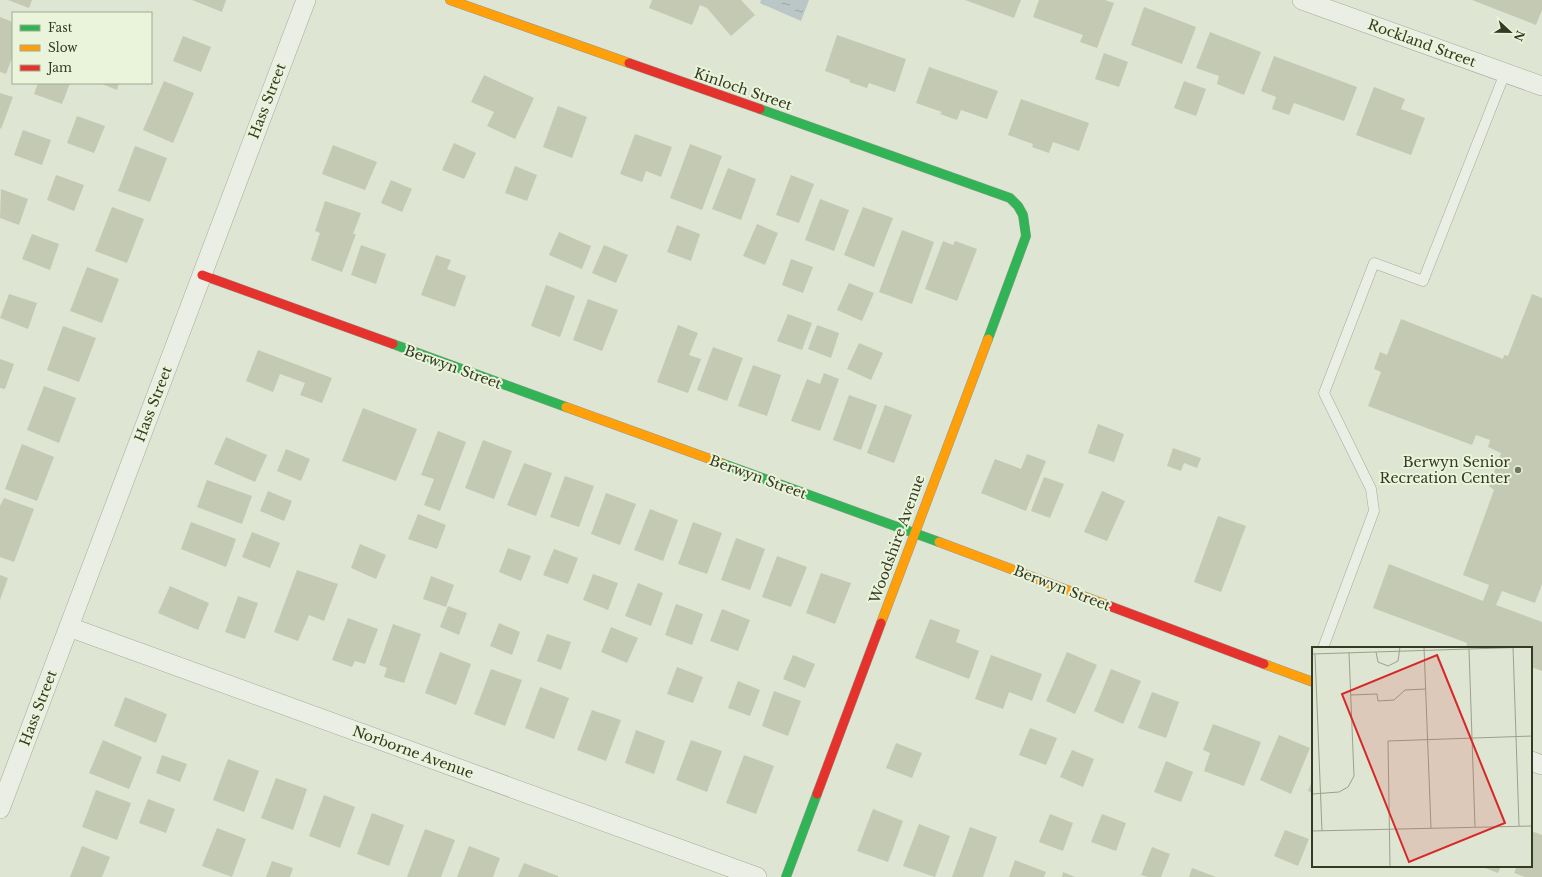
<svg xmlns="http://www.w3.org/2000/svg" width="1542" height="877" viewBox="0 0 1542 877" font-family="'Libre Baskerville',serif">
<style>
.water{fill:url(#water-ripples)}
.building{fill:#c4c9b4}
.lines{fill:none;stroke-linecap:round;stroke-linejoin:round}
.lane-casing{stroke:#a6ab9b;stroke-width:11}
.street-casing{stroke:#a6ab9b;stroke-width:20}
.fast-casing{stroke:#969b8b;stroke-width:10}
.slow-casing{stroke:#969b8b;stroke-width:10}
.jam-casing{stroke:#969b8b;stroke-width:10}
.lane{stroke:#eaeee4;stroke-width:10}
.street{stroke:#eaeee4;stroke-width:19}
.fast{stroke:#30b455;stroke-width:9}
.slow{stroke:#ff9f0a;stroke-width:9}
.jam{stroke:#e5322d;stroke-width:9}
.poi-dot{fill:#717661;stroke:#eaf4db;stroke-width:1.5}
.labels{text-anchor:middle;stroke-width:4;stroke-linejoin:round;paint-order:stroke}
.street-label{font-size:14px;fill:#363a23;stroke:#eaf4db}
.poi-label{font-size:14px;fill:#363a23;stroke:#eaf4db;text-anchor:end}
.inset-road{fill:none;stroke:#9ba18d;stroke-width:1}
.view{fill:#d62828;fill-opacity:0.15;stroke:#d62828;stroke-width:2}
.inset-edge{fill:none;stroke:#363a23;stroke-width:2}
</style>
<defs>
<pattern id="water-ripples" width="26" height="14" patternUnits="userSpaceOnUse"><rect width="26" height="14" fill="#bbc6c6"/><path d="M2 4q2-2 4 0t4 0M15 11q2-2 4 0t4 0" fill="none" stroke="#99a2a0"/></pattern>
</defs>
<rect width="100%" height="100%" fill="#dee5d3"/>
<path class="water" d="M761,0H809L801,21L760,3Z"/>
<g class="building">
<path d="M8,0H32L29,8Z"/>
<path d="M192,0H226L222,12Z"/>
<path d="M652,0H741L755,15L731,36L707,8L700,5L692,25L649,8Z"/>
<path d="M965,0H1021L1014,18Z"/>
<path d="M1039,0H1105L1114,3L1097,48L1080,42L1083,35L1033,17Z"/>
<path d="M1472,0H1542V10L1536,25Z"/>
<path d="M1144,7L1196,27L1182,64L1131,45Z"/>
<path d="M0,17L13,22V55L6,74L0,72Z"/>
<path d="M1210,32L1261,52L1244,95L1217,84L1219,76L1196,68Z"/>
<path d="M837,35L906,59L895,92L869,83L867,88L849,82L850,80L825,71Z"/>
<path d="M183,36L211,47L201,72L173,61Z"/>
<path d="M1104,53L1128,62L1119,87L1095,79Z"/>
<path d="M1274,56L1357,87L1344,121L1294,103L1289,115L1272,109L1276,97L1261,91Z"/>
<path d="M929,67L998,91L987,119L961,110L957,120L940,114L942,112L916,103Z"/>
<path d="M484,75L534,98L515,139L487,126L494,112L471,102Z"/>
<path d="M164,81L194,93L173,143L143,130Z"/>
<path d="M1184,81L1206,89L1196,116L1174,108Z"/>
<path d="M38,83H70L62,104L34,94Z"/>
<path d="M100,83H119L117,90Z"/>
<path d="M1374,87L1405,99L1401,109L1425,118L1411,155L1356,135Z"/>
<path d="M0,93L13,97L1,129L0,128Z"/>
<path d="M1021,99L1089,123L1079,151L1053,142L1049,153L1032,147L1033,144L1008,135Z"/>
<path d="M558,106L587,117L572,158L543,147Z"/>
<path d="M77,116L105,126L94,153L67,143Z"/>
<path d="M23,130L51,140L42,165L14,155Z"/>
<path d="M635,134L672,147L661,177L646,171L642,182L620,174Z"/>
<path d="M454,143L476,153L464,179L442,170Z"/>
<path d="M690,144L722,156L702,210L670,198Z"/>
<path d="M333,145L377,162L365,190L322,174Z"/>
<path d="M135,146L167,158L150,202L118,191Z"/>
<path d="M515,166L537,175L527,201L505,193Z"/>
<path d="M728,168L756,179L741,220L712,209Z"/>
<path d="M56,175L84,185L74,211L47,200Z"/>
<path d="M791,175L814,184L799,223L776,215Z"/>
<path d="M391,180L412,189L402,212L381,203Z"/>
<path d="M1,189L28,199L19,225L0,218Z"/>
<path d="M820,199L849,210L834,251L805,240Z"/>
<path d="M325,201L361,213L353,234H356L342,272L311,260L320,233L315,231Z"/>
<path d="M112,207L144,219L127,263L95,251Z"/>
<path d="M863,207L893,218L874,267L844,255Z"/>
<path d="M757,224L778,233L765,265L743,256Z"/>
<path d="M677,225L700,234L691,261L667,252Z"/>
<path d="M902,230L934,242L912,304L879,292Z"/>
<path d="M559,232L591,246L582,269L549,255Z"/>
<path d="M32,234L59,244L50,270L22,259Z"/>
<path d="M943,241L953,245L955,241L977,249L957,301L925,289Z"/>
<path d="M361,245L386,254L376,284L351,275Z"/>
<path d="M604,245L628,255L616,283L592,273Z"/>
<path d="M436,255L451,260L447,269L466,276L455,307L421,295Z"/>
<path d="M791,259L813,267L803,293L782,285Z"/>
<path d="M87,267L119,279L102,323L70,311Z"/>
<path d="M849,283L874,293L862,321L837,310Z"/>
<path d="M546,285L575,296L560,337L531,326Z"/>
<path d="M9,294L37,303L28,329L0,318Z"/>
<path d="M1532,294L1542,298V584L1535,603L1502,591L1496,605L1542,622V671L1531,667V648H1466L1467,643L1373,608L1389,564L1483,601L1489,585L1463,575L1494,490L1489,486L1501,453L1488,447L1490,440L1476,435L1472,445L1368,406L1381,372L1374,369L1380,352L1387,355L1401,319L1503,359L1504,355L1508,356Z"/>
<path d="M588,299L618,310L602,351L573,340Z"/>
<path d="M788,314L812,323L802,350L777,341Z"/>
<path d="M678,325L698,333L689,355L701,359L688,393L657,382Z"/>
<path d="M817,325L839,333L831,358L808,349Z"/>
<path d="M63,326L96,338L79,382L47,370Z"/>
<path d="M859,343L883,353L871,380L847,369Z"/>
<path d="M713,347L743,358L727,401L697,390Z"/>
<path d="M258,350L332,378L322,403L300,395L305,383L280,374L273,392L246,381Z"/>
<path d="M0,359L14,364L5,389L0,388Z"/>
<path d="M753,365L781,375L767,416L738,406Z"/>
<path d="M824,373L839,379L820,431L791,421L807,379L820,384Z"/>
<path d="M44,386L76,398L59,443L27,430Z"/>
<path d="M849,395L877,405L861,450L833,440Z"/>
<path d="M885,405L912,415L894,463L867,453Z"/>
<path d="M363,408L417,429L396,481L342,461Z"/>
<path d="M1098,424L1124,434L1114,462L1088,453Z"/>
<path d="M438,431L466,442L440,511L424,505L434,479L421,475Z"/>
<path d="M226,437L267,455L255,482L214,464Z"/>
<path d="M483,440L512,451L494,499L465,488Z"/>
<path d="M22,444L54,457L37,501L5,489Z"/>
<path d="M1173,448L1201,458L1197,468L1184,463L1181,471L1167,466Z"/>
<path d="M286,449L310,459L301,481L277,471Z"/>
<path d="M1027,454L1046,461L1026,511L981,493L995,459L1021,469Z"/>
<path d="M524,463L552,473L536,516L507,505Z"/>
<path d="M565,476L594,486L579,527L550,517Z"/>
<path d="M1044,477L1064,484L1050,518L1031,511Z"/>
<path d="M207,480L252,496L242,524L197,507Z"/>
<path d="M268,491L292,501L284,521L260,511Z"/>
<path d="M1102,491L1125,501L1107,541L1084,532Z"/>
<path d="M606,493L636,504L620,545L591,534Z"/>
<path d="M4,498L34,509L14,562L0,557V506Z"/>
<path d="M650,509L678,520L663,561L634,550Z"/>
<path d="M418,514L446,525L437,549L408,539Z"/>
<path d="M1218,516L1246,526L1221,592L1194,582Z"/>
<path d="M191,522L236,539L226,567L181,549Z"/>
<path d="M693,522L722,533L707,574L678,564Z"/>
<path d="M252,532L280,543L270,568L242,557Z"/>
<path d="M736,538L765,549L750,590L721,580Z"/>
<path d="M360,544L386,555L376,579L351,568Z"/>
<path d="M508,548L531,556L521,581L499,572Z"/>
<path d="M554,549L578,558L568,584L543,575Z"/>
<path d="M777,556L807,567L791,607L762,597Z"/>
<path d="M297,570L338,584L324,621L309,615L298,641L274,632Z"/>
<path d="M821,573L851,583L835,624L806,613Z"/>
<path d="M593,574L618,583L608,610L583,600Z"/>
<path d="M0,575L8,578L0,600Z"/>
<path d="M431,576L454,585L446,607L423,599Z"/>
<path d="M638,583L663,593L651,626L625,616Z"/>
<path d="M170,586L209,603L198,630L158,613Z"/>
<path d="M238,596L258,603L245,639L225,632Z"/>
<path d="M676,604L703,614L692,645L665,635Z"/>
<path d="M448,606L467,613L459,635L440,627Z"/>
<path d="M722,609L750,620L738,651L710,641Z"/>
<path d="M348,618L378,629L365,664L355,661L352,667L332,660Z"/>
<path d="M930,619L960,630L956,642L979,651L969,679L915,658Z"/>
<path d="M499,623L520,632L512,655L490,646Z"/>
<path d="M393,624L421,634L404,683L384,677L387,668L379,665Z"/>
<path d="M611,627L638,638L627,663L601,652Z"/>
<path d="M547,634L571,642L561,670L537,661Z"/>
<path d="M440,652L471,664L456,705L425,693Z"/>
<path d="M1067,652L1097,665L1075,714L1046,701Z"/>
<path d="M793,655L815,664L805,688L783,679Z"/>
<path d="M991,655L1042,674L1032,701L1009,692L1003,709L975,699Z"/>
<path d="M677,667L703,677L693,703L667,694Z"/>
<path d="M491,669L522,680L505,726L474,714Z"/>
<path d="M1111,669L1141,681L1123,724L1094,711Z"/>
<path d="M738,681L760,690L750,716L728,708Z"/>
<path d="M540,687L569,698L554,739L525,728Z"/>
<path d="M774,691L801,701L788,736L762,726Z"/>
<path d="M1152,692L1179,702L1166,738L1138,728Z"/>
<path d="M125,697L167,714L156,743L114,726Z"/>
<path d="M592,710L621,720L606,761L577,750Z"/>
<path d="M1213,724L1261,742L1244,786L1204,771L1210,753L1203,750Z"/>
<path d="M1030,728L1057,738L1046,765L1019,755Z"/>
<path d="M636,730L665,741L654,774L625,763Z"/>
<path d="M1279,735L1310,748L1291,794L1260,780Z"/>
<path d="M103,740L142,757L129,789L89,773Z"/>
<path d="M691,740L722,751L707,792L676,780Z"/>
<path d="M896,743L922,753L912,778L886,768Z"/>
<path d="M1072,750L1094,759L1083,787L1060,777Z"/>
<path d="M162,755L187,764L180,782L156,773Z"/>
<path d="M744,755L774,766L756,814L726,803Z"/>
<path d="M228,759L259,771L244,812L213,800Z"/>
<path d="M1166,761L1193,772L1181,802L1154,792Z"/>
<path d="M276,778L307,789L293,830L261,818Z"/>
<path d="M1313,778V793L1308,791Z"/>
<path d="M96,790L131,803L117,840L82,827Z"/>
<path d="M324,795L355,807L340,848L309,836Z"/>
<path d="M148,799L175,809L166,833L139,823Z"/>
<path d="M873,809L903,821L888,862L857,851Z"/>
<path d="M372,813L404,825L389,866L357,854Z"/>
<path d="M1050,814L1073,823L1063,851L1039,842Z"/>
<path d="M1102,814L1126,823L1116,851L1091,842Z"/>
<path d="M919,824L950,836L935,877L903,866Z"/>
<path d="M970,827L997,837L983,877H952Z"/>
<path d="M217,828L246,839L232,877L202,866Z"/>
<path d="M425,829L455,840L441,877H407Z"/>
<path d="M1285,830L1309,839L1298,866L1274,856Z"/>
<path d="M1531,831L1542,835V877H1525L1514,873L1517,866H1531Z"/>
<path d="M82,846L110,857L102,877H70Z"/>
<path d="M469,846L500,858L493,877H457Z"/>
<path d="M1152,847L1170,854L1161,877H1148L1141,875Z"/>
<path d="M1015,860L1046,872L1044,877H1009Z"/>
<path d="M272,861L293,868L290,877H266Z"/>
<path d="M524,863L558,876V877H518Z"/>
<path d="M1480,866H1501L1498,873Z"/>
<path d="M1192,868L1216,877H1189Z"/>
<path d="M1063,872L1075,877H1062Z"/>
</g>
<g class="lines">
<defs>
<path id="lane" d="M1323,648L1374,511L1371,489L1324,393L1374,263L1423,281L1505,73"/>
<g id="street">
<path d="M1302,0L1542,86"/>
<path d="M69,627L757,877"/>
<path d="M1531,761L1542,765"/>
<path d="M0,809L306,0"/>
</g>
<g id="fast">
<path d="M760,109L1010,198L1018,206L1023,215L1026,236L988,339"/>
<path d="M393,344L566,407"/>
<path d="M721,463L939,542"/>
<path d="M786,877L817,794"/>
</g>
<g id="slow">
<path d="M450,0L629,63"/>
<path d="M566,407L721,463"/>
<path d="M939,542L1107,605"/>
<path d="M881,623L988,339"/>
<path d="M1264,664L1313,682"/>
</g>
<g id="jam">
<path d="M629,63L760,109"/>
<path d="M202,275L393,344"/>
<path d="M1107,605L1264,664"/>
<path d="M817,794L881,623"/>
</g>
</defs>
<use href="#lane" class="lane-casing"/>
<use href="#street" class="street-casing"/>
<use href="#fast" class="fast-casing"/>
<use href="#slow" class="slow-casing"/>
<use href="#jam" class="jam-casing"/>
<use href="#lane" class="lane"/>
<use href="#street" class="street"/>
<use href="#fast" class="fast"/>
<use href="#slow" class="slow"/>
<use href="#jam" class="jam"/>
</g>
<circle class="poi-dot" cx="1518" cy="470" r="4"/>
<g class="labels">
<g class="street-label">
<text transform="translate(1422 43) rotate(20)" y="5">Rockland Street</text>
<text transform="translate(743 89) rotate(19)" y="5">Kinloch Street</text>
<text transform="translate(267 101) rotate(-69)" y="5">Hass Street</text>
<text transform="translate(453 367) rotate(20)" y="5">Berwyn Street</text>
<text transform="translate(153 404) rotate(-69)" y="5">Hass Street</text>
<text transform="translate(758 477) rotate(20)" y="5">Berwyn Street</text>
<text transform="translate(897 539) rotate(-70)" y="5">Woodshire Avenue</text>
<text transform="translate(1062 588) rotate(21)" y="5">Berwyn Street</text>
<text transform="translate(38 708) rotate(-69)" y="5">Hass Street</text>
<text transform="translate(413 752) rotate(20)" y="5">Norborne Avenue</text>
</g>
<g class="poi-label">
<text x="1510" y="467">Berwyn Senior<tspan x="1510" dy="16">Recreation Center</tspan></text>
</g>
</g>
<g transform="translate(1312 647)">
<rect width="220" height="220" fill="#dee5d3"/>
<path class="inset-road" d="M112,0L119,181M201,0L207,179M157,2L163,180M64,5L66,15L76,19L86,14L88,0M0,7L220,0M3,7L10,184M39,48L65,47L66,54L82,53L93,43L114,42M0,147L27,145L36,140L42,129L37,6M0,184L220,179M78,220L76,94L220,89"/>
<path class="view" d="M125,8L193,176L97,215L30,47Z"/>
<rect width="220" height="220" class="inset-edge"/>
</g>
<rect x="12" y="12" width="140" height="72" fill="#eaf4db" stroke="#a2aa91"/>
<rect x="20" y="25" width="20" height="6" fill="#30b455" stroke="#a2aa91"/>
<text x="48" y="32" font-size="12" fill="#363a23">Fast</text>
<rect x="20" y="45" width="20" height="6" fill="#ff9f0a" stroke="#a2aa91"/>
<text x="48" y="52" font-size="12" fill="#363a23">Slow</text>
<rect x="20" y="65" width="20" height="6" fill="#e5322d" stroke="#a2aa91"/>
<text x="48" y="72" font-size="12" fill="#363a23">Jam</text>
<g transform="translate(1510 32) rotate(112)" stroke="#eaf4db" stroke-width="3" paint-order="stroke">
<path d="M0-3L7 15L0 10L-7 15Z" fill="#363a23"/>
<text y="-6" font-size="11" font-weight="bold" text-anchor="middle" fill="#363a23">N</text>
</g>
</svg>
